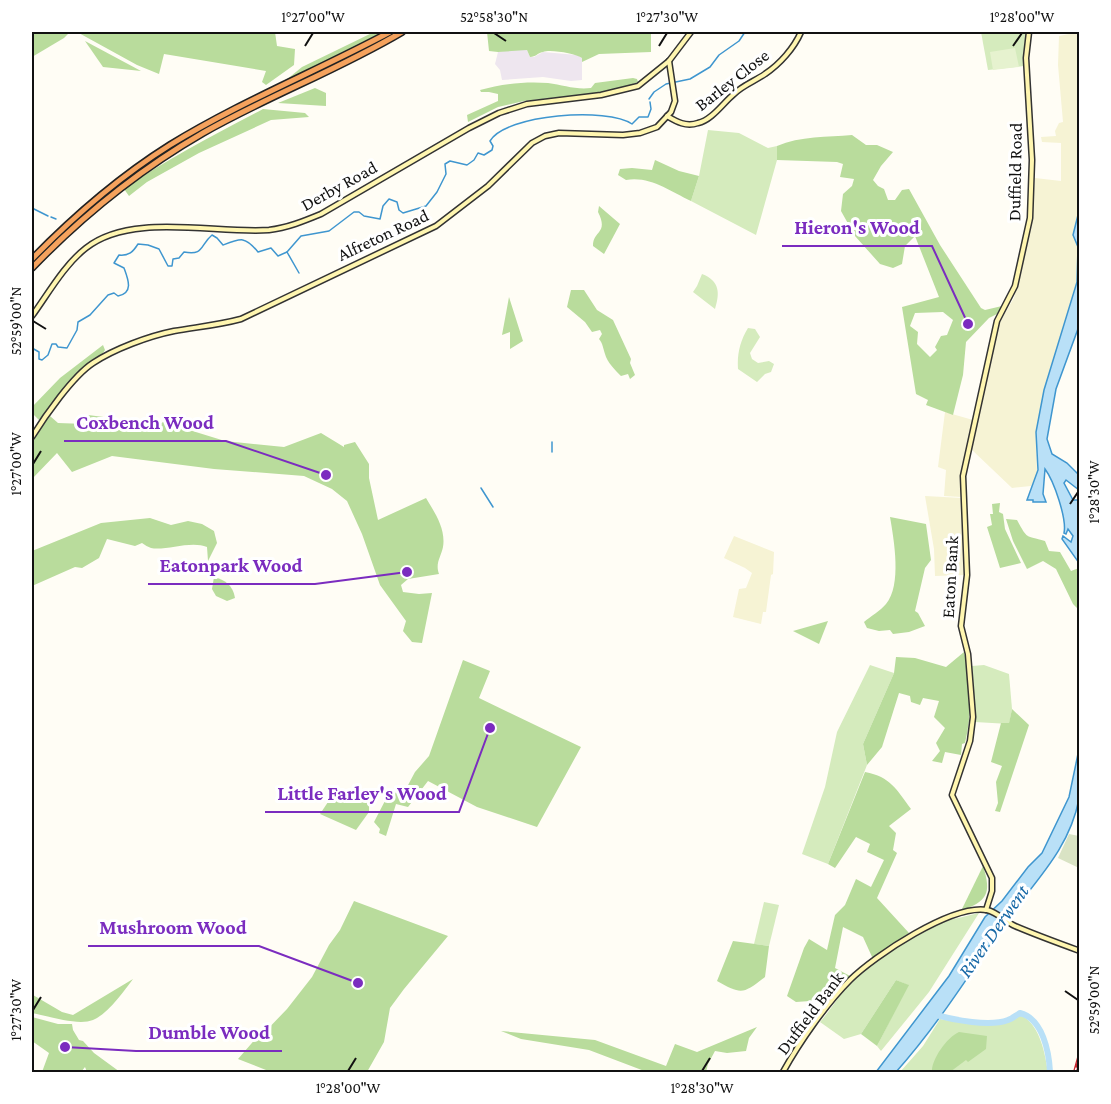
<svg xmlns="http://www.w3.org/2000/svg" width="1111" height="1104" viewBox="0 0 1111 1104" font-family="'Crimson Pro',serif">
<style>
.industrial{fill:#eee6ef}
.farmland{fill:#f6f3d4}
.green{fill:#d5ebbd}
.forest{fill:#b9dc9c;fill-rule:evenodd}
.cemetery{fill:#d9e3c4}
.pitch{fill:#e6f2cf}
.water{fill:#b9e0f7;stroke:#3f96cf;stroke-width:1.5}
.lines{fill:none;stroke-linecap:round;stroke-linejoin:round}
.stream{stroke:#3f96cf;stroke-width:1.5}
.river{stroke:#b9e0f7;stroke-width:6}
.secondary-casing{stroke:#333;stroke-width:7}
.highway-casing{stroke:#222;stroke-width:8}
.secondary{stroke:#fff6b0;stroke-width:4}
.highway{stroke:#f5a25d;stroke-width:5}
.rail-casing{stroke:#c4262e;stroke-width:4}
.rail{stroke:#fff;stroke-width:1.5;stroke-dasharray:4.5;stroke-linecap:butt}
.ticks{fill:none;stroke:#111;stroke-width:2}
.labels{text-anchor:middle;stroke-width:6;stroke-linejoin:round;paint-order:stroke}
.street-label{font-size:18px;fill:#111;stroke:#fff}
.water-label{font-size:20px;font-style:italic;fill:#1768a6;stroke:#fff}
.leader{fill:none;stroke:#7b2cbf;stroke-width:2}
.callout-dot{fill:#7b2cbf;stroke:#fff;stroke-width:2}
.callout-label{font-size:20px;text-anchor:middle;font-weight:bold;fill:#7b2cbf;stroke:#fff;stroke-width:6;stroke-linejoin:round;paint-order:stroke}
.neatline{fill:none;stroke:#111;stroke-width:2}
.ticks-label{font-size:15px;text-anchor:middle;fill:#111}
</style>
<rect width="100%" height="100%" fill="#fffdf5"/>
<path class="industrial" d="M520,49L527,50L530,57H534L543,52L577,55L582,58V80L571,81L543,77L502,80L500,70L495,64L498,52Z"/>
<g class="farmland">
<path d="M1079,32L1080,211L1073,235L1078,247L1077,282L1044,390L1036,432L1037,475L1031,486L1012,488L971,449L1000,321L1014,298L1031,224L1035,178L1061,181V143L1042,142L1041,137L1056,136L1055,131L1059,123L1063,122L1058,65L1059,36Z"/>
<path d="M945,412L973,420L961,477V497L944,496L946,470L938,467Z"/>
<path d="M925,496L962,498L965,575L935,576L934,549Z"/>
<path d="M734,536L774,552L773,574L771,575L766,612H763L761,624L733,617L739,589L746,588L752,573L745,568L724,558Z"/>
</g>
<g class="green">
<path d="M981,32H1026L1024,66L988,70Z"/>
<path d="M708,130L739,133L768,148L777,146V160L756,235L691,201L699,176Z"/>
<path d="M702,274C720,281 720,293 715,309L693,292L697,286Z"/>
<path d="M748,328L755,329L760,337L750,353L752,359L758,363L769,361L774,364L771,372L765,374L757,382L738,369C737,354 740,341 748,328Z"/>
<path d="M870,665L894,673L863,744L867,765L828,864L802,854L825,787L837,732Z"/>
<path d="M984,665L1009,674L1012,709L1009,724L975,722L972,666Z"/>
<path d="M764,902L779,905L769,946L754,944Z"/>
<path d="M979,913L929,992L881,1051L877,1046L908,985L896,980L861,1034L844,1039L820,1022C829,1012 836,1000 845,989C865,965 915,934 944,922C955,918 968,916 979,913Z"/>
<path d="M1021,1015C1040,1025 1045,1053 1048,1072H900L923,1046L940,1019C965,1023 1000,1032 1021,1015Z"/>
</g>
<g class="forest">
<path d="M32,32H70L64,38L32,57Z"/>
<path d="M77,32H275L277,46L295,49L294,65L266,85L262,82L266,71L164,54L159,74L137,65Z"/>
<path d="M374,32H385L346,54L280,85L302,67Z"/>
<path d="M487,32H654L651,34V52L599,54L582,62V58C576,54 551,49 543,52C537,53 536,57 530,57L527,50L498,52L489,51Z"/>
<path d="M85,41L141,71L103,67Z"/>
<path d="M633,78L637,79L638,82L615,91L524,101L498,107L468,122L467,115L498,101V94L489,92H481L480,90C501,84 526,81 548,83C563,85 576,90 591,88L595,83Z"/>
<path d="M315,88L326,93V106L278,103Z"/>
<path d="M263,109L305,113L309,117L271,120L199,153L147,182L129,196L124,189C168,158 216,134 263,109Z"/>
<path d="M852,135L866,145H877L893,152L881,166L873,180L878,186L884,189L888,200H895L902,190L909,189L940,245L981,308L985,310L1002,306L999,313L989,318L966,342L963,375L953,415L926,405L928,400L916,394L902,307L939,297L915,236L905,246L902,264L893,268L880,264L855,236L841,211L843,194L852,186L854,179L840,177L843,164L837,162L777,160V146C800,136 828,137 852,135ZM943,312L953,320L947,335L941,336L935,347L937,350L930,357L917,344L918,332L910,326L915,313Z"/>
<path d="M655,160L679,171L699,176L691,201C669,191 651,176 626,180L618,175L620,169L632,168L652,170Z"/>
<path d="M599,206L620,224L604,254L593,246C593,230 609,234 598,212Z"/>
<path d="M571,290H584L597,310L613,320L631,359L630,363L635,375L630,379L628,374L621,376C615,370 607,362 605,354C603,348 603,344 599,339L602,334L600,330L592,332L585,322L567,307Z"/>
<path d="M509,297L523,341L510,349V332L502,335Z"/>
<path d="M103,345L105,350C101,358 87,365 79,372C64,386 52,404 39,420L32,413V407L60,378Z"/>
<path d="M88,415L127,420L138,426L155,428L171,416L173,425L225,441L284,447L321,433L344,447V445L355,442L369,464V478L378,520L426,498C435,513 446,529 443,547C441,557 435,563 439,574L408,579L401,585L403,592L419,594L432,593L422,643L412,642L403,631L406,621L380,585L362,534L347,501L332,489L304,476L214,469L112,456L72,472L57,453L32,479V441L50,416L58,423L86,424Z"/>
<path d="M1000,503L999,512L1003,514L1005,529L1021,563L1000,568L987,527L992,525L990,514H993L992,504Z"/>
<path d="M890,517L926,524L931,560L925,568L915,611L918,613L925,626L909,632L893,634L890,630L879,631L867,628L864,622C871,616 880,611 886,604C902,585 894,540 890,517Z"/>
<path d="M150,518L171,525L188,521L202,524L214,531L217,543L208,561L207,547C191,540 166,551 151,548C148,547 145,545 142,543L135,546L107,539L99,558L82,568L75,567L32,586V551L101,523Z"/>
<path d="M1006,519L1017,520C1028,540 1025,535 1045,541L1049,551L1060,552L1071,571L1079,568V610L1073,604L1056,569L1043,561L1027,569L1013,541Z"/>
<path d="M214,577C225,580 233,585 235,598L227,601L216,596L212,589Z"/>
<path d="M828,621L819,644L793,631Z"/>
<path d="M964,652C972,680 972,715 965,743L962,744L961,755L945,752L942,763L932,761L940,751L936,743L945,728L934,717L939,701L923,698L920,705L911,702L910,696L899,693L882,747L867,765L863,744L894,673L896,657L915,658L946,667Z"/>
<path d="M463,660L490,671L479,698L581,747L537,827L477,807L428,781L408,807L396,804L386,836L379,833L380,829L374,822L387,797L407,787L415,772L429,756Z"/>
<path d="M1012,709L1029,725L1000,812L995,811L998,803L996,782L1002,766L991,762L1001,723H1009Z"/>
<path d="M865,772C891,777 896,789 911,809L889,826L896,833L893,850L897,853L877,898L909,933L873,959L863,937L843,927L835,968L850,976L835,993L810,1001L796,1002L787,996L804,948L809,939L827,950L835,915L845,905L856,879L871,887L884,860L867,852L870,844L856,837L835,868L828,864Z"/>
<path d="M358,794L369,803V812L356,830L320,814L328,802Z"/>
<path d="M983,866C992,894 987,901 961,911Z"/>
<path d="M354,901L448,936L404,989L390,1008L384,1042L367,1072H271L238,1059L257,1037L261,1036L287,1009L312,977L329,945L340,930Z"/>
<path d="M733,941L769,946L765,977C743,994 742,995 717,981Z"/>
<path d="M133,979C124,991 108,1014 93,1020C78,1026 48,1016 32,1013L33,995L62,1012L73,1015Z"/>
<path d="M896,980L909,985L877,1046L861,1034Z"/>
<path d="M32,1017L58,1024H72L73,1030L79,1040L83,1041L94,1053L120,1072H87L85,1067L81,1072H42L49,1053L32,1041Z"/>
<path d="M757,1027L749,1038L746,1051L727,1053L715,1051L708,1064L706,1072H647L589,1050L521,1039L501,1031L595,1040L666,1066L675,1044L697,1052Z"/>
<path d="M959,1032L987,1036L986,1049L968,1062L966,1060L950,1072H932C931,1060 947,1037 959,1032Z"/>
</g>
<path class="cemetery" d="M1069,834L1079,836V868L1058,858Z"/>
<path class="pitch" d="M1015,48L1019,67L993,70L990,52Z"/>
<g class="water">
<path d="M1079,211V326L1056,389L1047,439L1052,454L1067,463L1079,475V490L1066,480L1064,483L1073,500H1078L1079,498V563L1062,539L1063,536L1071,542L1073,536L1068,529L1066,534L1064,533C1067,519 1054,481 1045,469L1043,494L1046,502H1033V500H1027L1038,470L1036,432L1044,390L1077,282L1078,247L1073,235Z"/>
<path d="M1079,749C1079,765 1082,784 1079,799C1069,851 1033,883 1004,924C969,975 937,1026 896,1072H876L949,976L985,917L1002,901L1028,867L1042,853L1069,797Z"/>
</g>
<g class="lines">
<g class="stream">
<path d="M649,99L654,92L666,84L690,79L710,67L719,55L739,41L745,32"/>
<path d="M32,208L48,216"/>
<path d="M51,217L56,219"/>
<path d="M287,252L299,273"/>
<path d="M32,348L39,352V359L42,360L48,355L52,344H56L58,347L67,348L77,330L78,322L90,315L108,295L114,293L118,296C134,293 128,279 124,268L114,263L119,255C129,256 133,252 138,244L148,245L159,249L168,266H172L173,259L179,258L184,252C204,256 200,245 212,235L217,238L223,245C241,238 245,236 258,252L271,248L278,256L287,252L301,236L329,231L354,212H359L364,216L380,219L383,206L389,199L397,202L399,210L403,213L426,206L437,192L446,174L445,164L450,161L467,165L474,160L478,153L484,155L492,150L493,146L490,141C506,114 608,107 632,124L639,117H648L651,109L650,102"/>
<path d="M552,452V442"/>
<path d="M481,488L493,507"/>
</g>
<path class="river" d="M936,1015C954,1020 990,1027 1008,1020C1012,1019 1016,1015 1020,1013C1043,1019 1049,1052 1050,1072"/>
<defs>
<g id="secondary">
<path d="M667,116C677,122 686,127 698,123C712,120 723,103 734,94C743,85 755,81 765,74C780,64 794,48 801,32"/>
<path d="M32,316C48,294 64,265 86,248C131,212 215,234 269,230C287,228 304,221 321,214L469,128L499,113L527,104L601,95L638,86L669,61L691,32"/>
<path d="M32,437C45,416 73,376 93,363C114,349 149,336 174,331C197,327 219,325 241,319L436,226L488,186L532,143L545,136L559,133L623,135L640,133L657,127L671,112L675,101L669,61"/>
<path d="M986,910L992,891V878L952,795L970,741L973,717L968,654L961,626L967,575L963,476L997,321L1015,286L1030,218L1032,160L1026,58L1029,32"/>
<path d="M783,1072C799,1043 826,1004 850,980C874,956 952,904 987,910C997,912 1006,922 1015,926C1036,935 1058,943 1080,951"/>
</g>
<g id="highway">
<path d="M32,259C74,216 119,177 170,145C240,102 317,71 390,32"/>
<path d="M32,268C83,215 139,170 203,133C268,96 338,70 402,32"/>
</g>
</defs>
<use href="#secondary" class="secondary-casing"/>
<use href="#highway" class="highway-casing"/>
<use href="#secondary" class="secondary"/>
<use href="#highway" class="highway"/>
<defs>
<path id="rail" d="M1075,1072L1080,1054"/>
</defs>
<use href="#rail" class="rail-casing"/>
<use href="#rail" class="rail"/>
</g>
<path class="ticks" d="M494,33L506,41M305,46L313,33M659,46L667,33M1013,46L1022,33M33,321L46,329M33,464L41,451M1070,504L1078,492M1065,991L1078,1000M33,1010L41,997M348,1071L356,1058M702,1071L710,1058"/>
<g class="labels">
<g class="street-label">
<text transform="translate(732 80) rotate(-38)" y="6">Barley Close</text>
<text transform="translate(1015 172) rotate(-89)" y="6">Duffield Road</text>
<text transform="translate(339 186) rotate(-29)" y="6">Derby Road</text>
<text transform="translate(383 235) rotate(-25)" y="6">Alfreton Road</text>
<text transform="translate(950 577) rotate(-87)" y="6">Eaton Bank</text>
<text transform="translate(810 1013) rotate(-53)" y="6">Duffield Bank</text>
</g>
<g class="water-label">
<text transform="translate(993 931) rotate(-55)" y="7">River Derwent</text>
</g>
</g>
<path class="leader" d="M968 324L932 246H782M326 475L226 441H64M407 572L315 584H148M490 728L459 812H265M358 983L259 946H88M65 1047L136 1051H282"/>
<g class="callout-dot">
<circle cx="968" cy="324" r="6"/>
<circle cx="326" cy="475" r="6"/>
<circle cx="407" cy="572" r="6"/>
<circle cx="490" cy="728" r="6"/>
<circle cx="358" cy="983" r="6"/>
<circle cx="65" cy="1047" r="6"/>
</g>
<g class="callout-label">
<text x="857" y="234">Hieron's Wood</text>
<text x="145" y="429">Coxbench Wood</text>
<text x="231" y="572">Eatonpark Wood</text>
<text x="362" y="800">Little Farley's Wood</text>
<text x="173" y="934">Mushroom Wood</text>
<text x="209" y="1039">Dumble Wood</text>
</g>
<rect width="1111" height="1104" fill="none" stroke="#ffffff" stroke-width="66"/>
<rect x="33" y="33" width="1045" height="1038" class="neatline"/>
<g class="ticks-label">
<text x="313" y="22">1°27'00"W</text>
<text x="494" y="22">52°58'30"N</text>
<text x="667" y="22">1°27'30"W</text>
<text x="1022" y="22">1°28'00"W</text>
<text transform="translate(16 321) rotate(-90)" y="5">52°59'00"N</text>
<text transform="translate(16 464) rotate(-90)" y="5">1°27'00"W</text>
<text transform="translate(1094 492) rotate(-90)" y="5">1°28'30"W</text>
<text transform="translate(1094 1000) rotate(-90)" y="5">52°59'00"N</text>
<text transform="translate(16 1010) rotate(-90)" y="5">1°27'30"W</text>
<text x="348" y="1093">1°28'00"W</text>
<text x="702" y="1093">1°28'30"W</text>
</g>
</svg>
